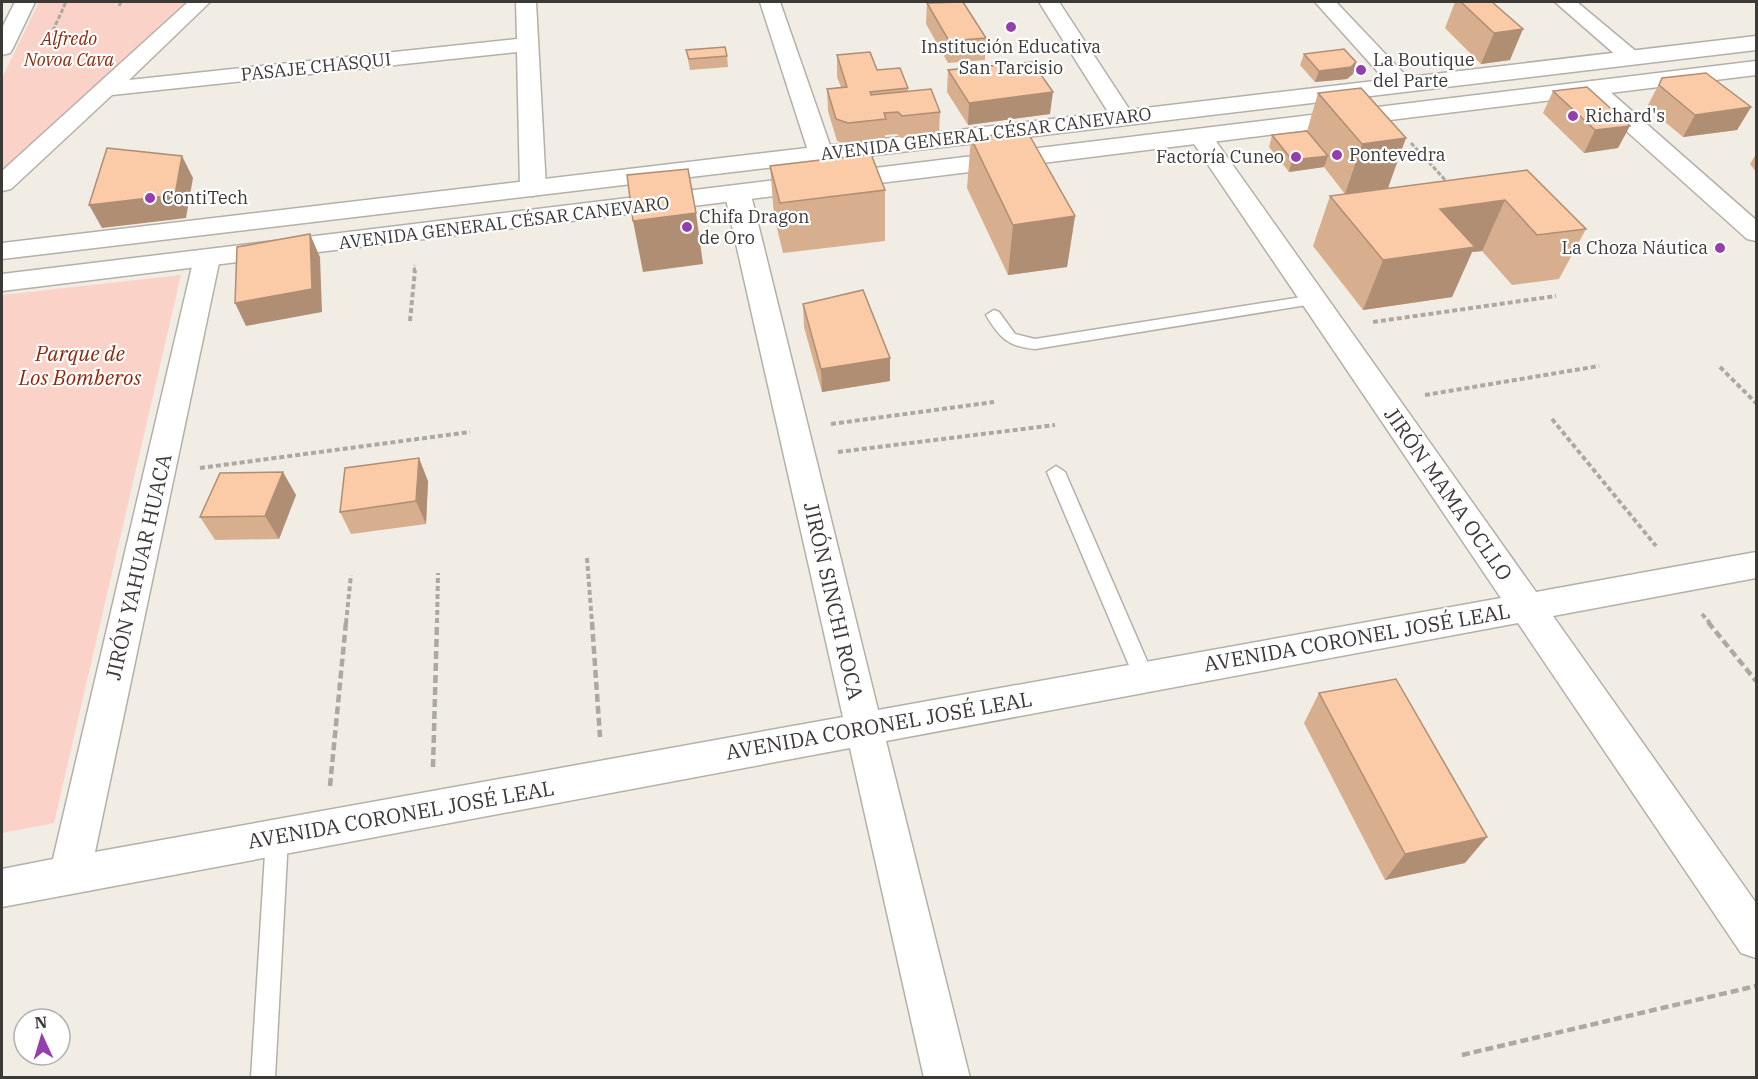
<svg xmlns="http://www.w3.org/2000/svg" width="1758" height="1079" viewBox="0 0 1758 1079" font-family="'IBM Plex Serif',serif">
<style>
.green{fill:#fad2c8}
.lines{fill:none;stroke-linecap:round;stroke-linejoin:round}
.service-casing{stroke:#b4b0a8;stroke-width:3}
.minor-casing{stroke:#b4b0a8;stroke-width:3}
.secondary-casing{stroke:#b4b0a8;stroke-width:3}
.path-far2{stroke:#aca9a3;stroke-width:3;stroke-dasharray:4.5 2;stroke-linecap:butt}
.path-far1{stroke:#aca9a3;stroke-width:4;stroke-dasharray:5 3;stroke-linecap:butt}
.path{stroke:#aca9a3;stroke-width:4.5;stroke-dasharray:8 4;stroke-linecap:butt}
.service{fill:#fff;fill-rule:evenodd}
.minor{fill:#fff;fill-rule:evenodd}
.secondary{fill:#fff;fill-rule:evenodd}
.wall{fill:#d7af8f}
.shaded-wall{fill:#af8e74}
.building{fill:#facba6;stroke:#af8e74;stroke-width:1.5}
.poi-dot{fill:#953fac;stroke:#fff;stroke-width:2}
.labels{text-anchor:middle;stroke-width:4.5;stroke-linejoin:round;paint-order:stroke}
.far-park-label{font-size:18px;font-style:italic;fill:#942507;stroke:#fff}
.far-poi-label{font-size:18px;fill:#3c3a37;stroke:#fff;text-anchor:start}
.far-street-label{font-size:18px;fill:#3c3a37;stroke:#fff}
.park-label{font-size:21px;font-style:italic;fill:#942507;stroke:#fff}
.street-label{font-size:21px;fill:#3c3a37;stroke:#fff}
</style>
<rect width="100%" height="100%" fill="#f1ede5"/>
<g class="green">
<path d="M39,2H191L2,176V78Z"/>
<path d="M181,275L54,823L2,833V295Z"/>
</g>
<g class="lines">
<defs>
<g id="service">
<path d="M1314,295L1319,297L1322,300L1319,303L1035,349C1008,347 999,337 986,315L994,310L999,312L1015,334L1035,339Z"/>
<path d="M1056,466L1065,472L1154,677L1151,683L1144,685L1137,683L1134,677L1047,472Z"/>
<path d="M277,828L285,831L288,838L275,1078H251L266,838L269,831Z"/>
</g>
<g id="minor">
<path d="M15,2H35L13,48L10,53L2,55V28Z"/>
<path d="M188,2H210L129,80L517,39L516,2H536L546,188L542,193L533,196L524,193L520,188L517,52L112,95L11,189L2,191V171Z"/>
<path d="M760,2H780L833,154L830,159L821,161L812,159L809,154Z"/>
<path d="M1039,2H1059L1135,118L1131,123H1115Z"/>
<path d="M1315,2H1336L1410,80L1413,85L1410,90H1394Z"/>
<path d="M1555,2H1577L1644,58L1641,63H1625Z"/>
<path d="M1592,81L1600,83L1756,220V241L1747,239L1584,93L1581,88L1584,83Z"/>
<path d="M1202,131L1210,133L1536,592L1756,552V578L1553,616L1756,903V958L1741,953L1518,623L886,741L970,1078H924L850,748L2,907V869L53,859L194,258L198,252L207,250L216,252L220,258L95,852L843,717L725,195L729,190L738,187L747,190L751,195L878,710L1501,598L1190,138L1194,133Z"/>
</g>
<g id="secondary">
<path d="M1756,36V50L2,259V243Z"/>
<path d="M1756,61V75L2,291V274Z"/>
</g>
</defs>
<use href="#service" class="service-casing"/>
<use href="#minor" class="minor-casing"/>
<use href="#secondary" class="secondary-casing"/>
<g class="path-far2">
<path d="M119,6L121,2"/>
<path d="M44,38L50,37L66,2"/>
<path d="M1411,143L1449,184"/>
<path d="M414,272L415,265"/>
</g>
<g class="path-far1">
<path d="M410,321L415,270"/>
<path d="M1373,322L1556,296"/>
<path d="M1720,367L1756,403"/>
<path d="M1425,395L1599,366"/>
<path d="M1552,419L1656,546"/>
<path d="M831,424L994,402"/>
<path d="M838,452L1055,425"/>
<path d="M200,468L470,432"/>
<path d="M587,558L592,623"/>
<path d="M1702,614L1710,623"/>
<path d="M346,623L351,575"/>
<path d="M437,623L438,573"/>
</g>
<g class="path">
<path d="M592,622L600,737"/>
<path d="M1708,622L1756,681"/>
<path d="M433,767L437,622"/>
<path d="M330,786L346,622"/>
<path d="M1462,1055L1756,986"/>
</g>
<use href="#service" class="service"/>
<use href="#minor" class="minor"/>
<use href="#secondary" class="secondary"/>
</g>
<g class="wall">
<path d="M1455,2H1492L1510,60L1481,64L1445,28Z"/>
<path d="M927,3L986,38L985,60L948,63L926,24Z"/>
<path d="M686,50L727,56L728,67L690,70Z"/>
<path d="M1304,54L1356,62L1353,74L1347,79L1315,82L1300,65Z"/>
<path d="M837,55L877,70L908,88V91L940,112L939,134L901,138L897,134L885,135V141L849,145L837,141L828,111L827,89L841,87L837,77Z"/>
<path d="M948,70L1050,114L968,125L947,92Z"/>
<path d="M1662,78L1751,107L1737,130L1683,137L1647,107Z"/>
<path d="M1361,88L1388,188L1345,194L1324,167L1289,172L1269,147L1272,135L1307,131L1318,93Z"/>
<path d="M1553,91L1618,148L1584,153L1543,113Z"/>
<path d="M971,138L1075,216L1067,267L1008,275L967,188Z"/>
<path d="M1756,154V172L1750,164Z"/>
<path d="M770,166L885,190V241L783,253L774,216Z"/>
<path d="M1527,170L1586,229L1559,279L1512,285L1482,251L1472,252L1452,297L1363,310L1313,246L1330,196Z"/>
<path d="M803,304L890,358V381L822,392L804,327Z"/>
<path d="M428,481L426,524L351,534L340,512Z"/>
<path d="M296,495L279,539L215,540L200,517Z"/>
<path d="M1319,693L1465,863L1385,880L1304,723Z"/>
</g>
<g class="shaded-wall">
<path d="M1523,29L1510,60L1481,64L1494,33Z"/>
<path d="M1356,62L1353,74L1347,79L1315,82L1319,71Z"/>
<path d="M1053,92L1050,114L968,125L969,103Z"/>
<path d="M1751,107L1737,130L1683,137L1695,115Z"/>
<path d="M1630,126L1618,148L1584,153L1595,130Z"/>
<path d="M1406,138L1388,188L1345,194L1362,144Z"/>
<path d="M182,156L193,178L186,218L102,228L89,205Z"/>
<path d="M1328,156L1324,167L1289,172L1292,160Z"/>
<path d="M1505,200L1482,251L1472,252L1452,297L1363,310L1383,260L1440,209Z"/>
<path d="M696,213L703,264L643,272L633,221Z"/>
<path d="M1075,216L1067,267L1008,275L1013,225Z"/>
<path d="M310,234L320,257L322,312L246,326L235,303Z"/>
<path d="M890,358V381L822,392L821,369Z"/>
<path d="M419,458L428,481L426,524L416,501Z"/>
<path d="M283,472L296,495L279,539L265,516Z"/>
<path d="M1487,837L1465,863L1385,880L1405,854Z"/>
</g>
<g class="building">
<path d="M963,2L986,38L949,41L927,3Z"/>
<path d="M1461,2H1492L1523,29L1494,33Z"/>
<path d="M725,47L727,56L689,59L686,50Z"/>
<path d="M1344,49L1356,62L1351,67L1319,71L1304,54Z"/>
<path d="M870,52L877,70L900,68L908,88L870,92L871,95L931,89L940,112L902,116L898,112L884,113L886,119L848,123L836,119L827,89L847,87L837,55Z"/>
<path d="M1032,62L1053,92L969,103L948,70Z"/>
<path d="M1706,73L1751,107L1695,115L1659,85L1662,78Z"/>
<path d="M1587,87L1630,126L1595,130L1553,91Z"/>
<path d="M1361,88L1406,138L1362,144L1318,93Z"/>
<path d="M1027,131L1075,216L1013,225L971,138Z"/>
<path d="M1307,131L1328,156L1292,160L1272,135Z"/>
<path d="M107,148L182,156L175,195L89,205Z"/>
<path d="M871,154L885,190L780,203L770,166Z"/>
<path d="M688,169L696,213L633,221L627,175Z"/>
<path d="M1527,170L1586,229L1537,235L1505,200L1440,209L1475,247L1383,260L1330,196Z"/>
<path d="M310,234L312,289L235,303L237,247Z"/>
<path d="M863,290L890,358L821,369L803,304Z"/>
<path d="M419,458L416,501L340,512L345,468Z"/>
<path d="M283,472L265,516L200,517L220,473Z"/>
<path d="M1396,679L1487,837L1405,854L1319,693Z"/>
</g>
<g class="poi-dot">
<circle cx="1011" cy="27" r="6"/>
<circle cx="1361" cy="70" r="6"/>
<circle cx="1573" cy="116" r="6"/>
<circle cx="1337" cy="155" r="6"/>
<circle cx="1296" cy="157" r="6"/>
<circle cx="150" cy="198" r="6"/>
<circle cx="687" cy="227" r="6"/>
<circle cx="1720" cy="248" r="6"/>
</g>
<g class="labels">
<g class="far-park-label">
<text x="69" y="45">Alfredo<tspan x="69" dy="21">Novoa Cava</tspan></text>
</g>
<g class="far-poi-label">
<text x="1011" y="53" text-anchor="middle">Institución Educativa<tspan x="1011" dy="21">San Tarcisio</tspan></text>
<text x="1373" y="66">La Boutique<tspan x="1373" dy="21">del Parte</tspan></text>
<text x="1585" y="122">Richard's</text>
<text x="1349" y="161">Pontevedra</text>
<text x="1284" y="163" text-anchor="end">Factoría Cuneo</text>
<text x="162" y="204">ContiTech</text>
<text x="699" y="223">Chifa Dragon<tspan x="699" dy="21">de Oro</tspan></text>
<text x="1708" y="254" text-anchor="end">La Choza Náutica</text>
</g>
<g class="far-street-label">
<text transform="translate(316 67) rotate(-6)" y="6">PASAJE CHASQUI</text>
<text transform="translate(986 134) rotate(-7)" y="6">AVENIDA GENERAL CÉSAR CANEVARO</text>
<text transform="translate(504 223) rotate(-7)" y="6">AVENIDA GENERAL CÉSAR CANEVARO</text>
</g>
<g class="park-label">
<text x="80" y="361">Parque de<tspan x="80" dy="24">Los Bomberos</tspan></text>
</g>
<g class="street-label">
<text transform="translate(1448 494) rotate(55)" y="7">JIRÓN MAMA OCLLO</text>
<text transform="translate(139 567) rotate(-77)" y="7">JIRÓN YAHUAR HUACA</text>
<text transform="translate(833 601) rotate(77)" y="7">JIRÓN SINCHI ROCA</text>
<text transform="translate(1357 638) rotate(-10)" y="7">AVENIDA CORONEL JOSÉ LEAL</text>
<text transform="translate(879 726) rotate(-10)" y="7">AVENIDA CORONEL JOSÉ LEAL</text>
<text transform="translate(401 815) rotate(-10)" y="7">AVENIDA CORONEL JOSÉ LEAL</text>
</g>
</g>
<rect width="1758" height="1079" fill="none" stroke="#3c3a37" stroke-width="6"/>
<g transform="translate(42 1037) rotate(356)"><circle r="28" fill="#ffffff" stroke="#b1b0af" stroke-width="1.5"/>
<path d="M0-4.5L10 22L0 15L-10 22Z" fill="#953fac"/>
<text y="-9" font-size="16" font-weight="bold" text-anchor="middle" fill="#3c3a37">N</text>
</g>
</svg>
